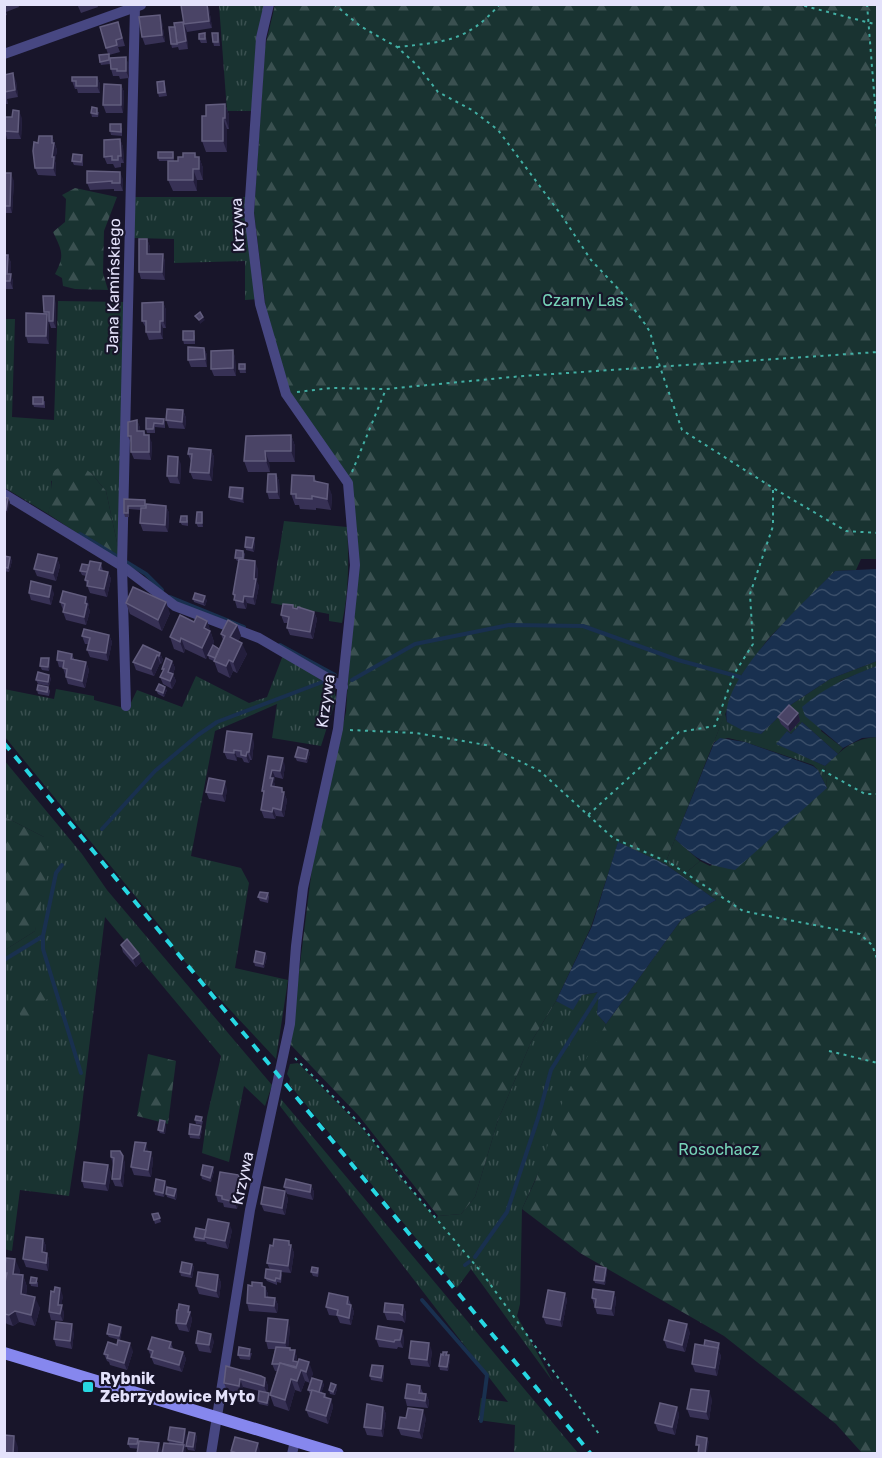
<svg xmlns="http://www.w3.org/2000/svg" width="882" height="1458" viewBox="0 0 882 1458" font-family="Rubik,sans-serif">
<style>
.grass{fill:url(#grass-tufts)}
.forest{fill:url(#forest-firs)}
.water{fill:url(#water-waves)}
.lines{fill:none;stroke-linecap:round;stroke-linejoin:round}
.stream{stroke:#19304f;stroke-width:4}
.path{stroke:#42afa4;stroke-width:2;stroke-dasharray:3 4.5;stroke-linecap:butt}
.street{stroke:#474782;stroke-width:10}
.secondary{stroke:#8687ee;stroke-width:12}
.rail{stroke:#27d7e2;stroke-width:4;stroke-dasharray:9 8;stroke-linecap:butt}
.wall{fill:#373155}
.shaded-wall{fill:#231e3c}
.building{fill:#4a4466;stroke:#625d7e;stroke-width:1.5}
.poi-dot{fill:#27d7e2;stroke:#18152a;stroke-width:2}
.labels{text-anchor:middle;stroke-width:4.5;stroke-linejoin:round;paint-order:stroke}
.street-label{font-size:16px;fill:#e4e2fb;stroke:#18152a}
.park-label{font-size:16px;fill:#76d3b8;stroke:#18152a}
.poi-label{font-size:16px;font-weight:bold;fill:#e4e2fb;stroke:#18152a;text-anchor:start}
</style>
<defs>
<pattern id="grass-tufts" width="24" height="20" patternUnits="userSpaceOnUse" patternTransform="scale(1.5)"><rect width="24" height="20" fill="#193331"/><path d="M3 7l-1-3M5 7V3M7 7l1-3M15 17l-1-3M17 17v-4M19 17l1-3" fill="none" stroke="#3a5050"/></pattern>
<pattern id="forest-firs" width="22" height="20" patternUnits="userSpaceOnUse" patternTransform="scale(1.5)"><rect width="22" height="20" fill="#193331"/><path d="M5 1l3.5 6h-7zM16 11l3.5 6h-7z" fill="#3a5050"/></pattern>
<pattern id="water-waves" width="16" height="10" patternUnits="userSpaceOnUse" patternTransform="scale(1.5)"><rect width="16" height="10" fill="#19304f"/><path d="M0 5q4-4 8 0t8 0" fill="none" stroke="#3a4e69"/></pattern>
</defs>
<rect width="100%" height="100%" fill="#18152a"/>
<g class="grass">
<path d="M219,5H264L251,111H227Z"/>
<path d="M135,197H246L258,299L245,300V261L174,263V239L133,238Z"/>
<path d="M58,301L126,302L119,552L106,491L91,473L51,481V503L48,514L5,488L4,319H15L12,417L54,420Z"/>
<path d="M284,521L347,527C349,559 349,592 342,623L329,621V614L271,603Z"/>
<path d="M283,655L334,688L336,699L321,746L272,738L277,704L215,731L191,856L241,868L249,883L235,968L288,980L276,1059L175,951L168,936L5,737L4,689L54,699L56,689L94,696V700L128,709L137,690L182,707L196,676L249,703L267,697Z"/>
<path d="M877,661V666L840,681L821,731L843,748L838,754L802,722L791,734L787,731L777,744L825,766L827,788L818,770L813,765L745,742L728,738L714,742L725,713L727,722L761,734L792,704L830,679Z"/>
<path d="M4,760L82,854L107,890L272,1085L265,1106L244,1086L229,1162L202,1153L207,1117L221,1056L105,917L79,1130L69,1196L20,1190L12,1251L4,1249L5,950L35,931L44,837L5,817Z"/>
<path d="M675,839L700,861L682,876L665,864Z"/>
<path d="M600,992L597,1014L606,1024L522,1209L520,1304L517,1316L553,1382L471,1269L457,1288L289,1084L290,1079L287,1074L290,1064L298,1063L363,1129L396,1172L436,1219L438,1216L461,1214L475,1197L498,1120L531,1042L556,1001L573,1009L582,995Z"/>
<path d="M281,1099L578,1453H514L515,1425L478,1420L481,1398L508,1402L280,1106Z"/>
</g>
<g class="forest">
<path d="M275,5H877V559H861L856,570L835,571L768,639L740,677L665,864L618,843L591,927L556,1001L531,1042L498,1120L475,1197L461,1214L438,1216L359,1116L290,1044L315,844L346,712L351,631L350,482L287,388L266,310L254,212L265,47Z"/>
<path d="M75,188L117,197L104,231L103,273L108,290L75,289L63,286L62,278L55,274C65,255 62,251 53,232L65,222L66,199L62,195Z"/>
<path d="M67,464H78L91,473L106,491L119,552L115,558L48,514C51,505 51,474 54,471C57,468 63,466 67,464Z"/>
<path d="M877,737V1453H862L836,1424L724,1336L580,1253L522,1209L536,1179L564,1098L606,1024L681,920L716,900L682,876L700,861L710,866L827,788L825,766C843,749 852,739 877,737Z"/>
<path d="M5,817L44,837L51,860L35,931L5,950Z"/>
<path d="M49,984L51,998L43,1001C39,1013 34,1016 21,1017L18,1009L25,989Z"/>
<path d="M148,1054L176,1061L168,1124L137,1116Z"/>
</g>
<g class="water">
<path d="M877,569V661L830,679L792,704L761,734L742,730L727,722C718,679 806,601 835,571Z"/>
<path d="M877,666V737L862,738L843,748L805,716L802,707C825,687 850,676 877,666Z"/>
<path d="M802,722L838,754L825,766L776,744L787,731L791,734Z"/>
<path d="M720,738L745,742L813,766L818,770L827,788L735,870C702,864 700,861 675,839L714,743Z"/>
<path d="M618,842L665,864L716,900L681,920L606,1024L597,1014L599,992L582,995L573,1010L556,1001L592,926Z"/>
</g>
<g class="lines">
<g class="stream">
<path d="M80,534L146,574L162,590"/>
<path d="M170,597L244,627"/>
<path d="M280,645L335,675"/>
<path d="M352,680L415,644L509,625L583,626L678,660L740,677"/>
<path d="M102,829L155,771L198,735L217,722L325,681"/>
<path d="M43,936V949L81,1073"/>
<path d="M4,960L43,936L56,873L62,865"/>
<path d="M475,1257L507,1212L538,1118L551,1070L600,992"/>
<path d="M465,1265L469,1262"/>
<path d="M422,1300L487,1375L481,1421"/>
</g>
<g class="path">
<path d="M334,4L360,26L397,47L417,65L438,92L472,110L498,130L562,216L591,260L623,294L645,324L650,332L660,367L682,430L773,488L846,531L878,533"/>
<path d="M797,4L878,25"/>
<path d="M867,4L878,142"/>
<path d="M397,47C444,42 467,42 500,4"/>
<path d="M297,392L331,388L386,389L523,376L878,352"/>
<path d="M352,472L386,389"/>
<path d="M350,730L416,733L486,745L540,771L588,815L679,732L715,726L734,674L753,644L750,594L773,526V488"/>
<path d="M822,770L865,794H878"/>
<path d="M588,815L613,838L670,863L743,911L860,934L872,945L878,961"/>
<path d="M829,1051L878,1063"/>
<path d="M295,1058L362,1126L407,1184L482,1273L599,1434"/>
</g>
<g class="street">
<path d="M4,54L141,5"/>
<path d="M4,494L122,566L175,606L259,638L343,687"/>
<path d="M126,706L122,566L135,6"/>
<path d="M211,1454L250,1210L290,1024L296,946L303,888L338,729L355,565L348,483L286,394L260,304L249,213L261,38L269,4"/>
<path d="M292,1454L295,1441"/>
</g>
<path class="secondary" d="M4,1353L338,1454"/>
<path class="rail" d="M4,743L591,1454"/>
</g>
<g class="wall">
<path d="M4,4H18L19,7L6,12L7,15L4,16Z"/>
<path d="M77,4H97L98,7L81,13Z"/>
<path d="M209,8L212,28L187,32L184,24Z"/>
<path d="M118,22L125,46L118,47L120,52L109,55L110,58L126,57L128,64L129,78L120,79L119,76H113L111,69L110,64L101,65L100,62L108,54L106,48Z"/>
<path d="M162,22L165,42L145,45L142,37Z"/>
<path d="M183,22L186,29L188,49L179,50L178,47L172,48L171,44L175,27Z"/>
<path d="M218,33L219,37L220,46H214L213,42Z"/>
<path d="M206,37L207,43H201L199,39Z"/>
<path d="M4,75L16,81L18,97L7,99L8,104H4Z"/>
<path d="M97,77L100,84V93H78L77,89H75L72,81Z"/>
<path d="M121,85L124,92L123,113H106L103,105Z"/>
<path d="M165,85L167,96L159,97L158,93Z"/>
<path d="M225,104L229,115V129H227V152H206L202,141L206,116Z"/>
<path d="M99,112L98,117H92L91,113Z"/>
<path d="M22,118L21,139H7L5,131Z"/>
<path d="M122,128V136L111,135L110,131Z"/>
<path d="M52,136L57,150L55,161L56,165V176L38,175L35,168L38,143Z"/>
<path d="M120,139L123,147L124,163H121V167L115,168L113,164H107L104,157Z"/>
<path d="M173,152L174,161H178L183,157L195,153L197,157H199L203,168V180H197V191H173L168,180V161H159L158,158Z"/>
<path d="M82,155L83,159V166L74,165L72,161Z"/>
<path d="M4,173L14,181L12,213H4Z"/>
<path d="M123,179V191H114V189L90,190L87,183Z"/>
<path d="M147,239L150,247L149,254H163L165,262V280L141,279L139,272Z"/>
<path d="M4,255H8L11,263L10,274L13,281V289H4Z"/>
<path d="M163,302L166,310V328H163V339L149,340L146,332V328L142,321Z"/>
<path d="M56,303V328H51L49,322V344L28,343L26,336L45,314L44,312Z"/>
<path d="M195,335V344H184L183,340Z"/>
<path d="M204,348L207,355V367H191L188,360Z"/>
<path d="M233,350L235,358L236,376H214L211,369Z"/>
<path d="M245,364L246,373H240L239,369Z"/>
<path d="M45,401V408L34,407L33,404Z"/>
<path d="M183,410L186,418L185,429L169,428L166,420Z"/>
<path d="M146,418L164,419L165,423V428L155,427V433H147L146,429Z"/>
<path d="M137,420L140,428V431H144L146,435L152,443L151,460L134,459L131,452V443L128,436Z"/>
<path d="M291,435L295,446V462H269L270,472H248L244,461Z"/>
<path d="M211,450L214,457L212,481L193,479L190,472L191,461L188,454Z"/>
<path d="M181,464L180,484L170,483L167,476Z"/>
<path d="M276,474L279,481L280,499H269L267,492Z"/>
<path d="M314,476L316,481L332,495L331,510L316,508V510L300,509L299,505H295L291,494Z"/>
<path d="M243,488L244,492V503L230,500L229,497Z"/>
<path d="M124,499L147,505L166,506L169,513L168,532L143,531L140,523L141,510L129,509V517H125L124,513Z"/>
<path d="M202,512L203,516V527H198L196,523Z"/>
<path d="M188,520V526L182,525L180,522Z"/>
<path d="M255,542L254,552L246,550L245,547Z"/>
<path d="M243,551L245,554L244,560L258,569L257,582L259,586L255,605L247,603L246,609L237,608L233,594L239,561H237L235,558Z"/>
<path d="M4,556L10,557L12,561L9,572L4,571Z"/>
<path d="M57,558L60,566L56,581L37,576L34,569Z"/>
<path d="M101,563L103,571L108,572L111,579L107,597L90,593L85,580L86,576L82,575L80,571L89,565Z"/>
<path d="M29,593H54L51,605L31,600Z"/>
<path d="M193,599L207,600L205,606L194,602Z"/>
<path d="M60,602L89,604L88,607L90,611L86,625L66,620L63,612V610Z"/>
<path d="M126,603L170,613L162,631L130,614Z"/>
<path d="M294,608L314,612L317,619L313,639L290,635L287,628L288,623H284L281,615Z"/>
<path d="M207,621L214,642L206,659L185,649L184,653L174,649L170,637L194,622Z"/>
<path d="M237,625L241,636L238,641L247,654L237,673L233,671L230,678L218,672L214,661L209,659L208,655L219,649L223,640L221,634Z"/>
<path d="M109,635L112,642L108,661L90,657L87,650L88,644H85L82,636Z"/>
<path d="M160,653L163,660L161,664L160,663L154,676L136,670L133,662Z"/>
<path d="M72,654L74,659L86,662L89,670L85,688L68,684L63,668L59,667L57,660Z"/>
<path d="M172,661L175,668L173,674L176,681L172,689L163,684L160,677L163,671L162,669Z"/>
<path d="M50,662L49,671L42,670L40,666Z"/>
<path d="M51,678L49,686L38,684L36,680Z"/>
<path d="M48,687L50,691L49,696L38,694L37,690Z"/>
<path d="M156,690H167L164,697L158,694Z"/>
<path d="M798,713L800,721L790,732L781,724L778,717Z"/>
<path d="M254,742L252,760H250L249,763L244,762L242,758L237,757V761L227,759L224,752Z"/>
<path d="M308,750L310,753L307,763L297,761L295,757Z"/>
<path d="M268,756L285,766L283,779L275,777L274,782L275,786L282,788L287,800L284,817L276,816L275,819L264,818L261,810L264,795L262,791Z"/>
<path d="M227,789L225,802L209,799L206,792Z"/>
<path d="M268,893L269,897L268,903L260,901L258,897Z"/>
<path d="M121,945L142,961L136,967L123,952Z"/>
<path d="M265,953L267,957L264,968L255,966L254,962Z"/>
<path d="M195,1120L203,1121L202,1125L196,1124Z"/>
<path d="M166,1125L165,1134L160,1133L158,1130Z"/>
<path d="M202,1130L200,1139L190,1138L189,1134Z"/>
<path d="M148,1151V1152H151L153,1160L151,1177L134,1175L131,1167Z"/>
<path d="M123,1156L125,1164L123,1187L115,1186L112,1179L113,1165L111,1157Z"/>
<path d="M108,1165L111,1173L108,1191L84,1188L82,1181Z"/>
<path d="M214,1171L211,1182L202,1179L201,1175Z"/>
<path d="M242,1183L237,1209L224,1207L223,1203L218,1202L216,1195Z"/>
<path d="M167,1185L164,1197L155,1195L154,1191Z"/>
<path d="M311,1185L314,1192L313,1200L287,1194L284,1187Z"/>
<path d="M176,1189L177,1193L176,1200L167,1197L166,1194Z"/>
<path d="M285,1191L288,1199L285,1215L264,1211L261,1204Z"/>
<path d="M158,1213L161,1222L155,1224L154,1220Z"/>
<path d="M206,1230H232L228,1249L207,1244L206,1242L195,1241L194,1237Z"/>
<path d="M43,1239L46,1246L45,1253H47L49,1260L48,1271L26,1267L23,1259Z"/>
<path d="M291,1245L294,1253L291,1273L281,1272L282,1275L281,1283L277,1282V1285L267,1281L265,1278L270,1270L267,1263Z"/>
<path d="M192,1264L194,1267L192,1278L181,1276L180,1272Z"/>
<path d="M4,1265L20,1270L19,1275H23L27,1287L26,1295L40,1308L35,1326L19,1322L13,1326L7,1324L4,1321V1287L6,1280L4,1276Z"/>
<path d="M318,1268L319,1271L318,1277L313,1276L311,1272Z"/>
<path d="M606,1268L607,1271L605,1285L595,1283L594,1280Z"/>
<path d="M218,1275L221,1283L219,1298L199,1294L196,1286Z"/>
<path d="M38,1282V1287L31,1286L30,1283Z"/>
<path d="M263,1287H265L268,1294V1297L275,1298L278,1305L277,1313L249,1311L247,1303Z"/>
<path d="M614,1292L616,1299L614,1316L597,1314L592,1298Z"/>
<path d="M565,1293L567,1300L562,1327L546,1324L543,1317Z"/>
<path d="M63,1296L61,1305L64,1313L63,1321L51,1320L49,1312Z"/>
<path d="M348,1297L354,1312L351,1325L340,1323L337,1316L329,1315L326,1307Z"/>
<path d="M403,1305L406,1313L405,1323L402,1321L387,1320L384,1312Z"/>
<path d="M191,1313V1316L192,1320L189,1332L179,1330L176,1323Z"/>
<path d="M290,1327L288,1348H290L291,1350H295L297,1358V1362L313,1373L310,1383L305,1381L301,1392L295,1390L289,1411L274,1406L270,1395L277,1371H275L272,1364L275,1349H268L266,1341Z"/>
<path d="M122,1330L120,1340L109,1337L107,1334Z"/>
<path d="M74,1332L72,1349L56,1346L54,1339Z"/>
<path d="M690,1332L685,1352L667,1348L664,1340Z"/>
<path d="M404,1337L403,1348L398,1347L397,1349L379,1347L376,1339Z"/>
<path d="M214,1341L211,1353L199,1351L196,1343Z"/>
<path d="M171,1342L173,1349L183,1352L186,1359L182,1372L154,1364L151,1357L148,1349Z"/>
<path d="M704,1346H720L719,1352L721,1356L717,1376L695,1372L692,1364Z"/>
<path d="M133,1351L127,1370L110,1365L109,1362L107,1361L104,1354Z"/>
<path d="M432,1351L430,1367L411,1365L409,1358Z"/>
<path d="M252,1353L250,1360L240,1359L238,1355Z"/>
<path d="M448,1355L450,1359L448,1371L440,1370L439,1366Z"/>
<path d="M226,1366L265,1378L268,1386L267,1393H269L270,1397L268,1406L259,1404L258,1401L259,1391L243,1387L242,1393L227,1391L224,1383Z"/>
<path d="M383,1366L384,1370L383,1382L371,1380L370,1376Z"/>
<path d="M322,1381L324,1385L321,1393L325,1394L327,1398L331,1399L333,1407L328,1424L309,1417L306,1410L311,1394H310L308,1390Z"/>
<path d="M336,1385L337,1389L335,1395L330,1394L329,1390Z"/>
<path d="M420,1386L423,1393L426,1394L429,1401L428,1408L407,1406L405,1398Z"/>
<path d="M712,1399L709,1420L690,1417L687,1409Z"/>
<path d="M383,1407L386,1414L383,1437L367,1435L364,1427Z"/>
<path d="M677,1407L679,1415L675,1435L658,1431L655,1423Z"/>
<path d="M406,1418H426L422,1439L401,1435L398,1428Z"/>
<path d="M195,1433L197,1437L195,1451L188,1450L186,1446Z"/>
<path d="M187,1437L185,1450L187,1454H162L169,1443L168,1440Z"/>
<path d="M138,1439L139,1442L162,1451L130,1448L128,1444Z"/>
</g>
<g class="shaded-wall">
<path d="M207,4L209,8L212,28L209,21Z"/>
<path d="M160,15L162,22L165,42L162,35Z"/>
<path d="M183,22L186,29L188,49L186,41Z"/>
<path d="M126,57L128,64L129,78L126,71Z"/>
<path d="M13,73L16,81L18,97L15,90Z"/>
<path d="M97,77L100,84V93L97,86Z"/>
<path d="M121,85L124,92L123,113L121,105Z"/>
<path d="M225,104L229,115V129L225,118Z"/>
<path d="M19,111L22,118L21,139L18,132Z"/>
<path d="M223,118L227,129V152L223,141Z"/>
<path d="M52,136L57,150L55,161L56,165V176L53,168L52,157Z"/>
<path d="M120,139L123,147L124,163L121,156Z"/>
<path d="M195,153L199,163V157L203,168V180L195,157Z"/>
<path d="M193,169L197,180V191L193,180Z"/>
<path d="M120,172L123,179V191L120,183Z"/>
<path d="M11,173L14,181L12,213L10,206Z"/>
<path d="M147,239L150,247L149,261L147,254Z"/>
<path d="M163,254L165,262V280L162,272Z"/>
<path d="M8,255L11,263L10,281L7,274Z"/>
<path d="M11,274L13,281V289L10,281Z"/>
<path d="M54,296L56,303V328L53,321Z"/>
<path d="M163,302L166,310V328L163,321Z"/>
<path d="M47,314L49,321V344L46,336Z"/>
<path d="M203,317L205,320L200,324L199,320Z"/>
<path d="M160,321L163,328V339L160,332Z"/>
<path d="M204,348L207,355V367L205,359Z"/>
<path d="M233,350L235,358L236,376L233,368Z"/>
<path d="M183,410L186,418L185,429L182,422Z"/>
<path d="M137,420L140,428V439L137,431Z"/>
<path d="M149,435L152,443L151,460L149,452Z"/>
<path d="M291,435L295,446V462L291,451Z"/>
<path d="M211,450L214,457L212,481L209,473Z"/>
<path d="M265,451L269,462L270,472L266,461Z"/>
<path d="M178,457L181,464L180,484L177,476Z"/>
<path d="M276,474L279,481L280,499L277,492Z"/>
<path d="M328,484L332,495L331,510L327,499Z"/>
<path d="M243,488L244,492V503L242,499Z"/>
<path d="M8,498L10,502L7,514L6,510Z"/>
<path d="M166,506L169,513L168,532L165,525Z"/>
<path d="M202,512L203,516V527L202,523Z"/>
<path d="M254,538L255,542L254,552L252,548Z"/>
<path d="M10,557L12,561L9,572L8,568Z"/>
<path d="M57,558L60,566L56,581L53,573Z"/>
<path d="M255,561L258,569L257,582L259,586L255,605L253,597Z"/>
<path d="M108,572L111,579L107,597L104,589Z"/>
<path d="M51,586L54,593L51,605L49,597Z"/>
<path d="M205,596L207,600L205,606L203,602Z"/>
<path d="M244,596L247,603L246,609L243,602Z"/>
<path d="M86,597L89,604L88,607L90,611L86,625L84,617L85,603Z"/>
<path d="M166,602L170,613L162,631L158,620Z"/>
<path d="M314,612L317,619L313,639L310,632Z"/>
<path d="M207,621L214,642L206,659L202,648L204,628Z"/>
<path d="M237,625L241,636L234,648L230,637Z"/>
<path d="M109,635L112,642L108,661L106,653Z"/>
<path d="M181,638L185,649L184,653L180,642Z"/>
<path d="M242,643L247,654L237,673L233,662Z"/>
<path d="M160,653L163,660L161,664L159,656Z"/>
<path d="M157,655L160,663L154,676L151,669Z"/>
<path d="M49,658L50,662L49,671L48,667Z"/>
<path d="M229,660L233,671L230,678L226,666Z"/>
<path d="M172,661L175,668L172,676L173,674L176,681L172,689L170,681L168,672Z"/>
<path d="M86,662L89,670L85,688L82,681Z"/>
<path d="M49,675L51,678L49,686L48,682Z"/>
<path d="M165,687L167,690L164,697L163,693Z"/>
<path d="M798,713L800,721L790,732L788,725Z"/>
<path d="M252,734L254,742L252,760L249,752Z"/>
<path d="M234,750L237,757V761L234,753Z"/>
<path d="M308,750L310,753L307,763L306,759Z"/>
<path d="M247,752L250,760L249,763L246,756Z"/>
<path d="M283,758L285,766L283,779L280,771Z"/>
<path d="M272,770L275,777L274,782L275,785L274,793L271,786L270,778Z"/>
<path d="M225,781L227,789L225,802L222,794Z"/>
<path d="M282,788L287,800L284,817L281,810Z"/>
<path d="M273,808L276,816L275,819L272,812Z"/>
<path d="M265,953L267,957L264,968L263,964Z"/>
<path d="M139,954L142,961L136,967L133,959Z"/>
<path d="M165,1121L166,1125L165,1134L163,1131Z"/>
<path d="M201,1126L202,1130L200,1139L199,1135Z"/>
<path d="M146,1143L148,1151L147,1159L144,1151Z"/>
<path d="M151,1152L153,1160L151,1177L148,1170Z"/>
<path d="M123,1156L125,1164L123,1187L120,1179Z"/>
<path d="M108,1165L111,1173L108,1191L105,1184Z"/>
<path d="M213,1167L214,1171L211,1182L210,1178Z"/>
<path d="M239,1175L242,1183L237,1209L235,1202Z"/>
<path d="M165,1181L167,1185L164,1197L163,1193Z"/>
<path d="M311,1185L314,1192L313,1200L310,1192Z"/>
<path d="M176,1189L177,1193L176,1200L174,1196Z"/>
<path d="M285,1191L288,1199L285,1215L282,1208Z"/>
<path d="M229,1223L232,1230L228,1249L225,1241Z"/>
<path d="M43,1239L46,1246L44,1260L42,1252Z"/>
<path d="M289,1241L294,1253L291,1273L288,1266Z"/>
<path d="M47,1253L49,1260L48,1271L46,1263Z"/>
<path d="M15,1259L20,1270L17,1285L13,1274Z"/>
<path d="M192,1264L194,1267L192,1278L190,1274Z"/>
<path d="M606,1268L607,1271L605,1285L604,1281Z"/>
<path d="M23,1275L27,1287L25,1305L21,1294Z"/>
<path d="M218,1275L221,1283L219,1298L216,1291Z"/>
<path d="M265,1287L268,1294L267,1305L265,1297Z"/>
<path d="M60,1288L63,1296L60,1312L58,1305Z"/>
<path d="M614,1292L616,1299L614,1316L611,1309Z"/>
<path d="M565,1293L567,1300L562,1327L560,1320Z"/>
<path d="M35,1297L40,1308L35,1326L31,1315Z"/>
<path d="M275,1298L278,1305L277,1313L274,1306Z"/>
<path d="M62,1305L64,1313L63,1321L60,1314Z"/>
<path d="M351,1305L354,1312L351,1325L349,1318Z"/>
<path d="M403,1305L406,1313L405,1323L402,1315Z"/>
<path d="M189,1306L191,1313V1316L192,1320L189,1332L186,1324Z"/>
<path d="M15,1311L19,1322L13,1326L9,1315Z"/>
<path d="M288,1320L290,1327L288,1351L285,1343Z"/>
<path d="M72,1324L74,1332L72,1349L70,1341Z"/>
<path d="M687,1324L690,1332L685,1352L682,1345Z"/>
<path d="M121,1327L122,1330L120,1340L119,1336Z"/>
<path d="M402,1330L404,1337L403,1348L400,1340Z"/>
<path d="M211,1334L214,1341L211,1353L209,1345Z"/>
<path d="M130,1343L133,1351L127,1370L124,1363Z"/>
<path d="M429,1343L432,1351L430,1367L427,1360Z"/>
<path d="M719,1343L720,1346L719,1352L721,1356L717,1376L715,1368Z"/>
<path d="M295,1350L297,1358L296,1367L293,1361Z"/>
<path d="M183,1352L186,1359L182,1372L179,1365Z"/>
<path d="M449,1355L450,1359L448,1371L447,1367Z"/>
<path d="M309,1362L313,1373L310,1383L306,1372Z"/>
<path d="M383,1366L384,1370L383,1382L381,1378Z"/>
<path d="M301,1370L305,1381L301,1392L297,1381Z"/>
<path d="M265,1378L268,1386L267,1394L264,1386Z"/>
<path d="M240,1379L243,1387L242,1393L239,1386Z"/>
<path d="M291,1379L295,1390L289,1411L285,1400Z"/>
<path d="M322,1381L324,1385L320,1397L319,1393Z"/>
<path d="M336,1385L337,1389L335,1395L333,1392Z"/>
<path d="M709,1391L712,1399L709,1420L706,1412Z"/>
<path d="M269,1393L270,1397L268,1406L267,1403Z"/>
<path d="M426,1394L429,1401L428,1408L425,1401Z"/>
<path d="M331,1399L333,1407L328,1424L326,1416Z"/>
<path d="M383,1407L386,1414L383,1437L381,1429Z"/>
<path d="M677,1407L679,1415L675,1435L672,1427Z"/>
<path d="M423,1410L426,1418L422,1439L419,1431Z"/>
<path d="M185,1429L187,1437L186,1450L183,1443Z"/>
<path d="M195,1433L197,1437L195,1451L193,1447Z"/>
<path d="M14,1436L18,1447V1454H13Z"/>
<path d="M707,1438L709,1442L707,1454H705Z"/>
<path d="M159,1443L162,1451L161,1454H157Z"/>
<path d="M258,1443L260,1451V1454H255Z"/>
<path d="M184,1445L187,1454H182Z"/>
</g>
<g class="building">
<path d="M207,4L209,21L184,24L181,5Z"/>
<path d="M160,15L162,35L142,37L139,17Z"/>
<path d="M118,22L122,38L116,40L117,45L106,48L100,27Z"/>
<path d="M183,22L186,41L177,43L174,23Z"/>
<path d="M169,27H175L177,44H171Z"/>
<path d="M205,33V39H199V34Z"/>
<path d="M212,33H218V42H213Z"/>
<path d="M109,54V60L100,62L99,55Z"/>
<path d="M126,57V71H117V69H111L110,58Z"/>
<path d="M13,73L15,90L4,92V75Z"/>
<path d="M72,77H97V86H76V81H72Z"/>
<path d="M164,81L165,92L158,93L157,82Z"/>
<path d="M104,84L121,85V105H103Z"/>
<path d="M225,104V118H223V141H202V116H206V105Z"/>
<path d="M92,107L97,108V114L91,113Z"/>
<path d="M13,110L19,111L18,132L5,131V117H12Z"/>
<path d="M110,124H121V132L110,131Z"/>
<path d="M39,136H52V143H54L52,157H54L53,168H35L33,151L34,142L38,143Z"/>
<path d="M120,139L121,156H118V160H112V156L104,157V140Z"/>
<rect x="158" y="152" width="15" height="6"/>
<path d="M183,153H195V157H199V169H193V180H168V161H178V157H183Z"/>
<path d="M73,154L82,155L81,162L72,161Z"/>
<path d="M87,171L120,172V183H112V181L87,183Z"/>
<path d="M4,173H11L10,206H4Z"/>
<path d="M139,239H147V254H163L162,272H139Z"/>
<path d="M4,255H8L7,274H11L10,281H4Z"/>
<path d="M43,296H54L53,321H49V312H44Z"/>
<path d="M163,302V321H160V332H146V321H142V303Z"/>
<path d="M200,312L203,317L199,320L195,316Z"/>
<path d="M26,313L47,314L46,336H26Z"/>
<rect x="183" y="331" width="11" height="9"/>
<path d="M188,347L204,348L205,359L188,360Z"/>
<path d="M233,350V368L211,369V351Z"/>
<rect x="239" y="364" width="6" height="5"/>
<rect x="33" y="397" width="10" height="7"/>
<path d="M167,409L183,410L182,422L166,420Z"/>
<path d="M146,418L164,419L163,424L154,423L153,429H146Z"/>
<path d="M137,420V431H144V435H149V452H131V436H128V422Z"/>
<path d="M291,435V451H265L266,461H244L246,436Z"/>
<path d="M189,448L211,450L209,473L190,472L192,454H188Z"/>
<path d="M168,456L178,457L177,476H167Z"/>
<path d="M268,474H276L277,492H267Z"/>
<path d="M292,475L314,476V481L328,484L327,499L312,496V499L296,498V494H291Z"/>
<path d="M230,487L243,488L242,499L229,497Z"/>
<path d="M4,497L8,498L6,510L4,509Z"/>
<path d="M124,499L145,500V506H128V513H124Z"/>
<path d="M146,504L166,506L165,525L140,523L141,508H146Z"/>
<path d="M197,512H202V523H196Z"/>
<path d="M181,516H187V522H180Z"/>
<path d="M246,537L254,538L252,548L245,547Z"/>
<path d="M236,550L243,551V558H235Z"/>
<path d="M38,554L57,558L53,573L34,569Z"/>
<path d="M4,556L10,557L8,568L4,567Z"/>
<path d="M239,559L255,561L254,579H256L253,597L244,596L243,602L234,600L235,595L233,594Z"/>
<path d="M90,561L101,563L99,570L108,572L104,589L87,586L88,581L85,580Z"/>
<path d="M82,564L89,565L87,572L80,571Z"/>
<path d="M31,581L51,586L49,597L29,593Z"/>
<path d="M133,587L166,602L158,620L126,603Z"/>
<path d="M63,591L86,597L85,603L87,604L84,617L63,612L65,604L60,602Z"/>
<path d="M195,593L205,596L203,602L193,599Z"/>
<path d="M283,604L293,605V608L297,609L298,607L314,612L310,632L287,628L289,617L281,615Z"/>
<path d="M180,615L194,622L197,616L207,621L204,628L210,631L202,648L181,638L180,642L170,637Z"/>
<path d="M228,620L237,625L230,637L242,643L233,662L229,660L226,666L214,661L225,636L221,634Z"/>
<path d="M84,629L109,635L106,653L87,650L90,638L82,636Z"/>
<path d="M143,645L160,653L159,656L157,655L151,669L133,662Z"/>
<path d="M213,645L219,649L215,658L208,655Z"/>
<path d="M58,651L72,654L71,659L86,662L82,681L66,677L67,669L63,668L64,661L57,660Z"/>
<path d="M41,658H49L48,667L40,666Z"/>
<path d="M166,658L172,661L168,672L173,674L170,681L160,677L164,669H162Z"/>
<path d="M38,672L49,675L48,682L36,680Z"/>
<path d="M159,684L165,687L163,693L156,690Z"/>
<path d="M38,685L48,687L47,692L37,690Z"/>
<path d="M789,705L798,713L788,725L778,717Z"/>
<path d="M227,731L252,734L249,752H247L246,756L241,755V751L234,750V753L224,752Z"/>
<path d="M298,747L308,750L306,759L295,757Z"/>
<path d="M268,756L283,758L280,771L272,770L270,778H273L271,786L282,788V792H284L281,810L273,808L272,812L261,810L264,791H262Z"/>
<path d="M209,778L225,781L222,794L206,792Z"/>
<path d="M260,892L268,893L266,899L258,897Z"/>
<path d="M127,939L139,954L133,959L121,945Z"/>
<path d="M256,951L265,953L263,964L254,962Z"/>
<path d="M196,1116L202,1117L201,1121L195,1120Z"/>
<path d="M160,1120L165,1121L163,1131L158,1130Z"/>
<path d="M190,1124L201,1126L199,1135L189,1134Z"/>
<path d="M135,1142L146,1143L144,1151L151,1152L148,1170L131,1167Z"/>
<path d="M111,1151H120L123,1156L120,1179H112L114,1158L111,1157Z"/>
<path d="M84,1162L108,1165L105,1184L82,1181Z"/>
<path d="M203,1165L213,1167L210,1178L201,1175Z"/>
<path d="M220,1172L239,1175L235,1202L222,1199V1196L216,1195Z"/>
<path d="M156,1179L165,1181L163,1193L154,1191Z"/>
<path d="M286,1179L311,1185L310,1192L284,1187Z"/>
<path d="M167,1187L176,1189L174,1196L166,1194Z"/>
<path d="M264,1187L285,1191L282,1208L261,1204Z"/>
<path d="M158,1213L160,1218L154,1220L152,1214Z"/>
<path d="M208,1219L229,1223L225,1241L204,1237Z"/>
<path d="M196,1228L206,1230L204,1239L194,1237Z"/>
<path d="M26,1237L43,1239L42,1252L47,1253L46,1263L23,1259Z"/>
<path d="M274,1239L289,1241V1245H291L288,1266L267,1263L270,1245L273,1246Z"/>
<path d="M6,1258L15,1259L13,1274L23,1275L21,1294L35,1297L31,1315L15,1311L9,1315L4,1314V1287L7,1273H4Z"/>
<path d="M182,1262L192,1264L190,1274L180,1272Z"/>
<path d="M596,1266L606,1268L604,1281L594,1280Z"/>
<path d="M312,1267L318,1268L317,1273L311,1272Z"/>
<path d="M266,1269L281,1271L280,1279L276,1278L275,1281L265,1278Z"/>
<path d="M198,1272L218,1275L216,1291L196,1286Z"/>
<path d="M31,1277L37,1278L36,1283H30Z"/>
<path d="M252,1282L262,1283V1286L265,1287V1297L275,1298L274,1306L247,1303L248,1285L252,1286Z"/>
<path d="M55,1287L60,1288L58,1305H62L60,1314L49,1312L51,1291L54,1292Z"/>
<path d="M593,1289L614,1292L611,1309L595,1307L596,1299L592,1298Z"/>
<path d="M548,1290L565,1293L560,1320L543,1317Z"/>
<path d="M329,1293L348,1297L347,1304L351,1305L349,1318L337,1315L338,1310L326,1307Z"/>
<path d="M385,1303L403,1305L402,1315L399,1313L384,1312Z"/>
<path d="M179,1304L189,1306L188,1312H190L186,1324L176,1323L177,1310H178Z"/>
<path d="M268,1318L288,1320L285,1343L266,1341Z"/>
<path d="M669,1320L687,1324L682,1345L664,1340Z"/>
<path d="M56,1322L72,1324L70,1341L54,1339Z"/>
<path d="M109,1324L121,1327L119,1336L107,1334Z"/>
<path d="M378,1326L402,1330L400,1340H395L394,1342L376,1339Z"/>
<path d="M198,1331L211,1334L209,1345L196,1343Z"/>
<path d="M152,1337L171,1342L169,1348L183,1352L179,1365L151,1357L153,1351L148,1349Z"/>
<path d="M118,1340L130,1343L124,1363L107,1358L108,1355L104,1354L108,1342L117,1345Z"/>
<path d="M705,1340L719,1343L718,1348L704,1346Z"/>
<path d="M411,1341L429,1343L427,1360L409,1358Z"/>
<path d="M695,1344L718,1348L715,1368L692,1364Z"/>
<path d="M239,1347L250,1349L249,1356L238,1355Z"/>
<path d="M276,1347L290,1348V1350H295L293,1361L298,1362L297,1367L280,1363L279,1364H272Z"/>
<path d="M443,1352H447L446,1355H449L447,1367L439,1366L441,1354L443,1355Z"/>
<path d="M299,1359L309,1362L306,1372L301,1370L297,1381L291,1379L285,1400L270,1395L280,1363L296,1368Z"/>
<path d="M372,1365L383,1366L381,1378L370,1376Z"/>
<path d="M226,1366L261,1376L265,1378L264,1386L240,1379L239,1386L224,1383Z"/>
<path d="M312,1378L322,1381L319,1392L308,1390Z"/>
<path d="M331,1383L336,1385L333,1392L329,1390Z"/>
<path d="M407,1384L420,1386L419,1393L426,1394L425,1401L405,1398Z"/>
<path d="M691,1389L709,1391L706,1412L687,1409Z"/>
<path d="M312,1390L325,1394L324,1397L331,1399L326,1416L306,1410Z"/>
<path d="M259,1391L269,1393L267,1403L258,1401Z"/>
<path d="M660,1403L677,1407L672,1427L655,1423Z"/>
<path d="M367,1404L383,1407L381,1429L364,1427Z"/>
<path d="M408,1408L423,1410L419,1431L398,1428L400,1417L406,1418Z"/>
<path d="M170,1427L185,1429L183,1443L168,1440Z"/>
<path d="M189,1432L195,1433L193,1447L186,1446Z"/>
<path d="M4,1435L14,1436L13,1454H4Z"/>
<path d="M697,1436L707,1438L705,1454H698L699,1445H696Z"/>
<path d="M235,1437L258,1443L255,1454H239L231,1451Z"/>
<path d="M129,1438L138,1439L137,1444H128Z"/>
<path d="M139,1441L159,1443L157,1454H137Z"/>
<path d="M164,1443L184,1445L182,1454H162Z"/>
</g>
<rect class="poi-dot" x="82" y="1381" width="12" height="12" rx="3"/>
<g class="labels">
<g class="street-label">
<text transform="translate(237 225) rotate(-93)" y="6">Krzywa</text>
<text transform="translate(113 286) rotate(-89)" y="6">Jana Kamińskiego</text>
<text transform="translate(325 701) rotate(-82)" y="6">Krzywa</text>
<text transform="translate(242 1178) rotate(-78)" y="6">Krzywa</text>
</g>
<g class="park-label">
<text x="583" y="306">Czarny Las</text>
<text x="719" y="1155">Rosochacz</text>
</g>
<g class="poi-label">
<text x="100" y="1384">Rybnik<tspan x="100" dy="18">Zebrzydowice Myto</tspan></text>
</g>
</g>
<rect width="882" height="1458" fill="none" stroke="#e4e2fb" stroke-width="12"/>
</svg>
